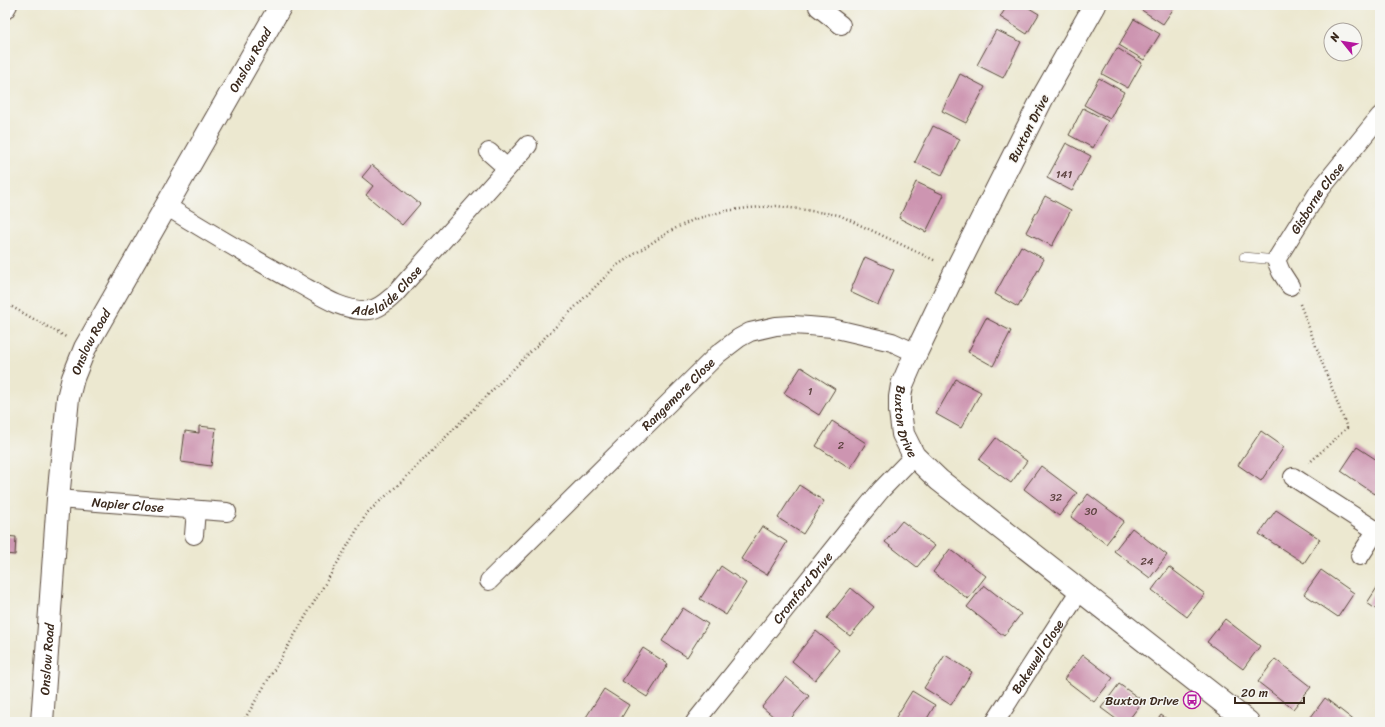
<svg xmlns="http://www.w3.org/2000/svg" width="1385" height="727" viewBox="0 0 1385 727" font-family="Sriracha,sans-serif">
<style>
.building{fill:#cd95b1}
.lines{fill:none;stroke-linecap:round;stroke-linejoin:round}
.service-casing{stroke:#564639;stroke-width:10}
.minor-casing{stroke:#564639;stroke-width:20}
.tertiary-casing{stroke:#564639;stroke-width:24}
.path{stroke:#564639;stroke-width:2.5;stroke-dasharray:1 3;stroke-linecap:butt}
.service{stroke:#fff;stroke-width:9}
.minor{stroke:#fff;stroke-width:18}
.tertiary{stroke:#fff;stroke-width:22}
.labels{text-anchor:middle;stroke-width:3;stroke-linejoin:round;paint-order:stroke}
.number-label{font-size:11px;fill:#604543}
.street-label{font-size:13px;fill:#3b2a1e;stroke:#f6f6f2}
.poi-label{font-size:13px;fill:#3b2a1e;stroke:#f6f6f2;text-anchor:end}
</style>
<rect width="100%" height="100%" fill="#f6f6f2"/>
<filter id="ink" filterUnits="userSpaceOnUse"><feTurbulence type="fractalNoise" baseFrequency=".025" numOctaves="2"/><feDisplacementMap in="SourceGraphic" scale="8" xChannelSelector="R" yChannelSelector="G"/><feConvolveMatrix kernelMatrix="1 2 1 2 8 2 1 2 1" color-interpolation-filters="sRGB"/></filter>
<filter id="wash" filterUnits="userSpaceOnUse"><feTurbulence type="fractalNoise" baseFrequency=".012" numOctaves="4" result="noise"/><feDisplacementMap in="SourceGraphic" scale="16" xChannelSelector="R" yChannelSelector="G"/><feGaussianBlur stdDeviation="0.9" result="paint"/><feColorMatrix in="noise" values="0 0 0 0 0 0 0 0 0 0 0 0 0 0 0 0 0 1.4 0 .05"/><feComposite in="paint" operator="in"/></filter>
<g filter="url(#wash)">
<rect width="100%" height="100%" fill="#ece8d0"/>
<g id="blocks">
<g class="building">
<path d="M1008,5H1024L1039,14L1027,34L1000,17Z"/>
<path d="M1143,5H1176L1163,24L1140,9Z"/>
<path d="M1134,19L1160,34L1144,60L1119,45Z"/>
<path d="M996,30L1021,42L1003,78L977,65Z"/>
<path d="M1117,48L1142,63L1128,88L1102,74Z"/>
<path d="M960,74L985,87L966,123L942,111Z"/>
<path d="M1099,78L1124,92L1110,119L1084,105Z"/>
<path d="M1083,108L1108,121L1093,148L1069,135Z"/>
<path d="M933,126L960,139L942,175L915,162Z"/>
<path d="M1066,143L1091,156L1072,191L1047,178Z"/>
<path d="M372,165L420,204L402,225L366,195L373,186L362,177Z"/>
<path d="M916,182L944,195L926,232L899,218Z"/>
<path d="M1045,196L1071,210L1052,246L1026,232Z"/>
<path d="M1021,246L1044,259L1018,307L995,294Z"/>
<path d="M865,257L894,270L878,305L850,292Z"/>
<path d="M986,318L1011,331L993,366L968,352Z"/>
<path d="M801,367L835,389L819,415L784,393Z"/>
<path d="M956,379L981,392L961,428L936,414Z"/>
<path d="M832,421L866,443L850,468L816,446Z"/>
<path d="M199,426L216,428L211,466L181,462L185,431L199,433Z"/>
<path d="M1261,431L1284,447L1261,481L1238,465Z"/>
<path d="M996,438L1027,461L1011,483L979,460Z"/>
<path d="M1357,447L1380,462V486L1375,494L1341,471Z"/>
<path d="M1041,466L1077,493L1059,516L1024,489Z"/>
<path d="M799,485L824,501L803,534L778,518Z"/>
<path d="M1088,494L1124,521L1106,544L1071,517Z"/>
<path d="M1276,510L1320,539L1304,563L1259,534Z"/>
<path d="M902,521L935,546L917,567L885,542Z"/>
<path d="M762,526L787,542L767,575L741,559Z"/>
<path d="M1132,528L1167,555L1150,578L1114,551Z"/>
<path d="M5,536L16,537L15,555L5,554Z"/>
<path d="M950,549L986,576L968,599L933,572Z"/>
<path d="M721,566L746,583L726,615L700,599Z"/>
<path d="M1169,567L1205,594L1187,617L1152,590Z"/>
<path d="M1321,570L1354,593L1338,617L1304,594Z"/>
<path d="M1380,583V612L1367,603Z"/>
<path d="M984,585L1021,614L1004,636L967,607Z"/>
<path d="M851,588L874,607L850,636L827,618Z"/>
<path d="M683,608L708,624L687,657L662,641Z"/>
<path d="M1225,619L1260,646L1243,669L1207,642Z"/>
<path d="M816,631L839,650L815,680L792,661Z"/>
<path d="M643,648L668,664L647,697L622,681Z"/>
<path d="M945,655L972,672L951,705L924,688Z"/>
<path d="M1083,655L1113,678L1094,702L1064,679Z"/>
<path d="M1275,659L1311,687L1293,709L1258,682Z"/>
<path d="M786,677L809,696L788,722H780L762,707Z"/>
<path d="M1119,684L1143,701L1127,722H1120L1101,708Z"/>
<path d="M604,689L629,705L619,722H583Z"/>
<path d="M912,691L935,705L925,722H893Z"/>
<path d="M1325,698L1356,722H1309L1308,721Z"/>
<path d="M1161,715L1171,722H1156Z"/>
</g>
</g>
</g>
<g filter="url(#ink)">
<use href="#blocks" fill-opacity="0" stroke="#564639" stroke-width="1"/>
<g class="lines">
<defs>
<path id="service" d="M1244,257L1276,260"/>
<g id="minor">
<path d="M820,5L818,7L841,25"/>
<path d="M5,10L8,5"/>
<path d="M489,152L507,168"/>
<path id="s1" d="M166,206C209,232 251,258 296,282C318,294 342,312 369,310C379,309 387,301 394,295L528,145"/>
<path id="s2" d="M1290,286L1281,272L1276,260L1319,191L1380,116"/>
<path d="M1293,477L1380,533"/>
<path id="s3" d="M58,499L227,512"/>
<path d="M194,535L196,510"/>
<path d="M1360,556L1376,531"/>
<path id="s4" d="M489,581L718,354L739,338L750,332L776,326L792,325L809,326L832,328L892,342L916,353"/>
<path id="s5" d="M695,722L853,524L881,490L914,456"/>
<path id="s6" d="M995,722L1080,590"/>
</g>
<g id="tertiary">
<path id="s7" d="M1095,5L1043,97L956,270L916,353L902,385L900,397V411L903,434L914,456L939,480L1248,722"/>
<path id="s8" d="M42,722L58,499L68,398L73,378L85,348L281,5"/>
</g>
</defs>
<use href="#service" class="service-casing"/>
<use href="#minor" class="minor-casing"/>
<use href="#tertiary" class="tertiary-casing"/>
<g class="path">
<path d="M5,303L66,337"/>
<path d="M1300,304L1347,428L1309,463"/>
<path d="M243,722L367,513L399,484L616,266L670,231L695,219L725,211L748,208L777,206L839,215L936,261"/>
</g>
<use href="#service" class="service"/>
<use href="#minor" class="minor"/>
<use href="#tertiary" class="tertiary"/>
</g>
</g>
<defs>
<symbol id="bus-ring" viewBox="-11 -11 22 22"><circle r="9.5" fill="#f6f6f2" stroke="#b5179e" stroke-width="1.5"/><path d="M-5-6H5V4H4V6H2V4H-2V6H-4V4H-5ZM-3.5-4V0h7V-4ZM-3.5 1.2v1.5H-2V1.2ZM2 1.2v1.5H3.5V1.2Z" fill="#b5179e"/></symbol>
</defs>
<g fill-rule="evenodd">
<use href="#bus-ring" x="1182" y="690" width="20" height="20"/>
</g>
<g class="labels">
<g class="number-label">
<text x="1064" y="178">141</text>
<text x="810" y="395">1</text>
<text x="841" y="449">2</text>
<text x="1056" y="501">32</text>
<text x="1091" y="515">30</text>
<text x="1147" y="565">24</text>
</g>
<g class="street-label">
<text dy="5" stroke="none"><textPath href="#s8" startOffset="710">Onslow Road</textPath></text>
<text transform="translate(1028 128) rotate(-63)" y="5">Buxton Drive</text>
<text dy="5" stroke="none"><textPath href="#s2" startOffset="104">Gisborne Close</textPath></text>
<text dy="5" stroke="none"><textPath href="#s1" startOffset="255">Adelaide Close</textPath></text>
<text dy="5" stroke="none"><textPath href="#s8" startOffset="386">Onslow Road</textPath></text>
<text dy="5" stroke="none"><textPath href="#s4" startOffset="266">Rangemore Close</textPath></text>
<text dy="5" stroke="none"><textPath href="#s7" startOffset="464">Buxton Drive</textPath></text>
<text dy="5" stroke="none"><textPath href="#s3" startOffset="70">Napier Close</textPath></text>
<text dy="5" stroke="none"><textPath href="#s5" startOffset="172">Cromford Drive</textPath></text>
<text dy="5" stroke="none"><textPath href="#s6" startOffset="78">Bakewell Close</textPath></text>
<text dy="5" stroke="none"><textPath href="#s8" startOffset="63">Onslow Road</textPath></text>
</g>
<g class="poi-label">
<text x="1179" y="705">Buxton Drive</text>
</g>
</g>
<rect width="1385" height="727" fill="none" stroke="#f6f6f2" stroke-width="20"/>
<g transform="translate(1343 42) rotate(300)"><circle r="19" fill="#f6f6f2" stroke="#aba49d"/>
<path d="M0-3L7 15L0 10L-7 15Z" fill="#b5179e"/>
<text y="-6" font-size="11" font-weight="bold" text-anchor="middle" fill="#3b2a1e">N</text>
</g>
<path d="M1235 697v6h69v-6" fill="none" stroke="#3b2a1e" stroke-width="2"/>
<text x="1241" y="697" font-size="12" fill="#3b2a1e" stroke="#f6f6f2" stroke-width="3" paint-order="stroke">20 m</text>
</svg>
